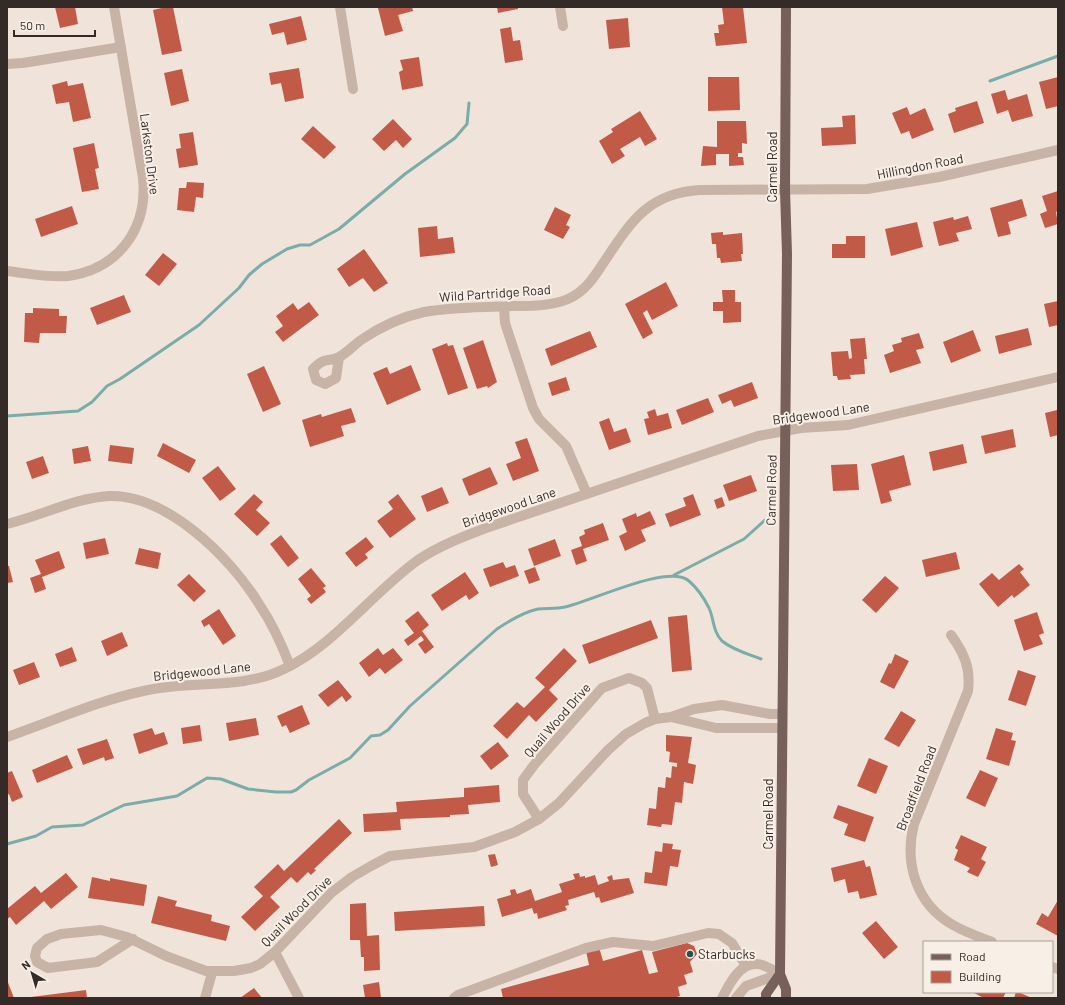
<svg xmlns="http://www.w3.org/2000/svg" width="1065" height="1005" viewBox="0 0 1065 1005" font-family="Barlow,sans-serif">
<style>
.lines{fill:none;stroke-linecap:round;stroke-linejoin:round}
.stream{stroke:#7aacaa;stroke-width:3}
.building{fill:#c15b48}
.minor{stroke:#c8b3a7;stroke-width:10}
.major{stroke:#766059;stroke-width:10}
.poi-dot{fill:#1e5453;stroke:#f8efe6;stroke-width:1.5}
.labels{text-anchor:middle;stroke-width:4;stroke-linejoin:round;paint-order:stroke}
.street-label{font-size:13px;fill:#342a27;stroke:#f8efe6}
.poi-label{font-size:13px;fill:#342a27;stroke:#f8efe6;text-anchor:start}
</style>
<rect width="100%" height="100%" fill="#f0e4da"/>
<g class="lines">
<g class="stream">
<path d="M990,81L1058,56"/>
<path d="M7,416L78,411L92,402L107,386L120,379L199,325L239,288L249,275L262,264L287,249L300,245H310L339,229L405,174L455,138L467,124L469,103"/>
<path d="M674,575L744,539L765,520"/>
<path d="M7,844L36,836L52,827L83,825L124,805L177,796L207,778L221,779L248,789L276,792H291L296,790L309,780L350,758L371,736L380,735L388,730L410,706L497,629C509,621 523,612 538,609C547,608 556,609 565,607C590,602 668,563 689,581C697,588 704,598 709,608C714,619 713,632 722,641C733,650 748,654 761,659"/>
</g>
</g>
<g class="building">
<path d="M55,7H75L78,24L60,28Z"/>
<path d="M166,7H173L182,51L162,55L153,10Z"/>
<path d="M382,7H412L413,11L398,15L403,31L385,36L378,8Z"/>
<path d="M497,7H518V9L498,13Z"/>
<path d="M722,7H743L747,43L716,46L714,33H719L718,25L724,24Z"/>
<path d="M301,16L307,40L287,45L284,32L272,35L269,24Z"/>
<path d="M628,18L630,47L609,49L606,20Z"/>
<path d="M511,27L513,41L520,40L523,60L505,63L500,29Z"/>
<path d="M419,57L423,86L402,90L399,72L403,70L400,60Z"/>
<path d="M299,68L304,98L285,102L281,83L271,85L269,73Z"/>
<path d="M182,69L189,101L171,106L164,73Z"/>
<path d="M708,77H739L740,110L708,111Z"/>
<path d="M1058,77V106L1046,109L1039,82Z"/>
<path d="M67,81L68,86L83,83L91,118L73,122L69,102L56,104L52,85Z"/>
<path d="M1005,90L1008,100L1027,94L1033,116L1012,122L1008,110L997,114L991,94Z"/>
<path d="M977,101L984,123L954,133L948,114L956,111L955,108Z"/>
<path d="M907,107L910,115L925,108L934,130L912,139L909,131L901,134L892,113Z"/>
<path d="M640,111L657,139L645,146L640,137L620,149L625,156L612,164L599,141L613,132L611,129Z"/>
<path d="M855,115L856,144L822,146L821,128L843,127L842,116Z"/>
<path d="M393,119L412,139L403,148L396,140L384,151L372,139Z"/>
<path d="M717,121H746L747,144L742,143V153H738V157H743L744,165L729,166V154H716V165L701,166L703,146L717,147Z"/>
<path d="M313,126L336,147L324,159L301,139Z"/>
<path d="M193,132L198,165L179,168L176,149L181,148L179,134Z"/>
<path d="M94,143L99,168L95,169L99,189L82,192L73,148Z"/>
<path d="M187,182L204,183L203,198L196,197L194,212L177,210L179,188H186Z"/>
<path d="M1058,191V211L1056,212L1058,224L1045,228L1040,214L1047,211L1042,196Z"/>
<path d="M1022,199L1027,216L1008,222L1011,234L998,237L990,208Z"/>
<path d="M72,206L78,224L41,237L35,219Z"/>
<path d="M555,207L571,215L566,225L570,227L563,239L544,230Z"/>
<path d="M968,216L972,229L956,233L959,241L939,246L933,222L953,217L954,220Z"/>
<path d="M917,222L923,247L891,256L885,229Z"/>
<path d="M437,226L438,239L453,237L455,253L420,257L418,228Z"/>
<path d="M723,232V235L742,233L743,254H741L742,261L721,263L720,258H717L716,244H712L711,233Z"/>
<path d="M846,236H865V258H832V244H846Z"/>
<path d="M364,249L388,283L374,292L363,278L349,287L337,269Z"/>
<path d="M163,253L177,264L159,286L145,275Z"/>
<path d="M666,282L678,306L652,320L647,310L643,313L653,333L643,339L625,304Z"/>
<path d="M722,290H735V302H741V322L723,323V311H713V302H723Z"/>
<path d="M124,295L131,312L97,325L90,308Z"/>
<path d="M1058,301V325L1049,327L1044,304Z"/>
<path d="M309,302L319,315L283,342L275,332L283,326L276,316L293,303L298,310Z"/>
<path d="M33,308L59,309V316H67L66,333H40L39,343L24,342L25,313H33Z"/>
<path d="M1028,328L1032,345L999,354L995,336Z"/>
<path d="M973,330L981,351L951,363L943,342Z"/>
<path d="M590,331L597,347L551,366L545,349Z"/>
<path d="M919,333L924,348L916,350L921,363L890,373L884,355L894,351L892,345L902,342L901,338Z"/>
<path d="M865,338L867,359H864L865,374L850,375L851,379L838,380L837,376H833L831,352L848,351L849,359L852,358L850,339Z"/>
<path d="M483,340L497,382L488,388L487,386L477,389L463,348Z"/>
<path d="M447,343L448,346L453,345L468,388L448,395L432,349Z"/>
<path d="M411,365L421,390L387,405L373,373L387,367L390,374Z"/>
<path d="M264,366L281,404L263,412L247,374Z"/>
<path d="M566,377L570,390L552,396L548,383Z"/>
<path d="M752,382L758,398L734,407L731,400L722,404L718,395Z"/>
<path d="M708,398L714,412L682,425L676,410Z"/>
<path d="M351,408L356,422L341,426L344,436L310,447L302,420L321,414L322,417Z"/>
<path d="M655,409L657,416L668,413L672,428L648,435L644,419L649,418L647,412Z"/>
<path d="M1057,410L1058,435L1050,437L1045,413Z"/>
<path d="M609,418L614,432L626,428L631,442L609,450L599,422Z"/>
<path d="M1013,429L1016,447L985,454L981,436Z"/>
<path d="M527,438L539,471L513,481L506,464L521,458L515,442Z"/>
<path d="M163,443L196,460L189,473L157,456Z"/>
<path d="M963,444L967,463L933,471L929,452Z"/>
<path d="M110,445L134,448L132,464L108,461Z"/>
<path d="M88,446L91,461L74,464L72,449Z"/>
<path d="M904,455L911,485L889,491L892,501L881,504L871,464Z"/>
<path d="M43,456L49,473L32,479L26,462Z"/>
<path d="M857,464L859,490L833,491L831,465Z"/>
<path d="M218,466L236,489L220,501L202,478Z"/>
<path d="M490,467L498,484L469,496L462,479Z"/>
<path d="M751,475L757,491L729,501L723,485Z"/>
<path d="M442,487L449,503L427,512L421,496Z"/>
<path d="M254,494L263,502L256,510L270,523L257,536L234,514Z"/>
<path d="M398,494L416,519L390,538L377,521L393,509L388,502Z"/>
<path d="M693,494L701,515L670,527L665,514L686,506L683,498Z"/>
<path d="M722,497L725,506L717,509L714,500Z"/>
<path d="M650,511L656,524L641,530L646,541L625,551L619,536L627,532L622,519L636,513L637,517Z"/>
<path d="M603,523L609,540L583,549L587,561L576,565L571,550L582,546L579,537L585,534L584,530Z"/>
<path d="M281,535L299,558L288,567L270,544Z"/>
<path d="M366,537L374,547L365,554L368,558L356,567L345,553Z"/>
<path d="M105,538L109,554L86,559L83,543Z"/>
<path d="M555,539L561,556L534,566L528,549Z"/>
<path d="M139,548L161,553L158,569L135,564Z"/>
<path d="M59,551L65,568L42,577L46,589L35,593L30,578L41,574L35,560Z"/>
<path d="M956,552L960,569L926,577L922,560Z"/>
<path d="M503,562L506,568L515,565L519,576L490,587L483,569Z"/>
<path d="M1019,564L1024,569L1020,572L1030,585L1014,598L1012,595L998,607L979,584L992,573L999,580Z"/>
<path d="M7,566H9L13,582L7,583Z"/>
<path d="M535,567L540,580L529,584L524,571Z"/>
<path d="M311,568L326,586L323,588L326,592L311,604L307,599L311,596L298,579Z"/>
<path d="M465,572L479,593L469,600L466,595L442,611L431,595Z"/>
<path d="M189,574L206,591L194,602L177,585Z"/>
<path d="M885,576L899,588L876,613L862,600Z"/>
<path d="M219,609L236,636L223,645L209,624L204,627L201,621Z"/>
<path d="M418,611L429,625L422,631L434,647L425,654L418,644L424,640L421,636L408,646L404,640L414,633L405,621Z"/>
<path d="M1037,612L1044,633L1039,635L1043,644L1024,651L1014,620Z"/>
<path d="M687,615L692,670L672,672L668,617Z"/>
<path d="M651,620L658,638L589,664L582,645Z"/>
<path d="M122,632L128,646L107,656L101,641Z"/>
<path d="M72,647L77,661L60,667L55,654Z"/>
<path d="M378,648L383,655L393,648L403,660L385,674L380,668L369,677L359,663Z"/>
<path d="M564,648L577,661L549,690L558,699L536,722L529,715L507,739L493,726L517,702L524,708L545,687L535,678Z"/>
<path d="M895,654L909,661L894,689L880,682L889,663L891,664Z"/>
<path d="M34,662L40,677L19,685L13,670Z"/>
<path d="M1018,670L1036,676L1026,706L1008,700Z"/>
<path d="M338,680L352,697L346,702L342,696L328,707L318,695Z"/>
<path d="M302,705L310,724L290,733L286,725L282,727L277,716Z"/>
<path d="M901,711L916,720L899,747L884,739Z"/>
<path d="M256,718L259,735L229,741L226,723Z"/>
<path d="M200,725L202,741L183,744L181,728Z"/>
<path d="M152,728L155,735L164,732L168,744L139,754L133,734Z"/>
<path d="M996,728L1013,733L1011,740L1016,741L1009,766L986,759Z"/>
<path d="M666,735L692,737L688,763L696,765L693,784L684,782L682,803L675,802L672,825L662,824L661,827L647,825L649,808L656,809L658,787L665,788L666,777L671,778L672,766L677,767V763L669,762L670,752L666,751Z"/>
<path d="M107,739L114,758L105,761L104,757L83,765L77,749Z"/>
<path d="M498,742L509,756L491,770L480,756Z"/>
<path d="M67,755L73,768L37,783L32,770Z"/>
<path d="M869,758L888,766L876,794L857,786Z"/>
<path d="M980,770L998,778L985,807L966,798Z"/>
<path d="M12,771L23,797L12,802L9,794L7,795V773Z"/>
<path d="M499,785L500,802L468,805L469,814L450,815V817L400,819L401,830L364,832L363,814L397,812L396,802L464,797V788Z"/>
<path d="M838,805L874,817L865,842L844,835L848,824L833,818Z"/>
<path d="M339,819L352,833L314,869L316,870L311,875L308,872L297,883L291,877L270,897L280,907L255,931L241,917L263,896L254,887L278,864L284,871Z"/>
<path d="M961,835L987,847L981,859L986,862L978,877L967,872L970,868L954,860L958,850L955,848Z"/>
<path d="M663,843L673,844L672,849L681,850L678,867L670,866L667,886L644,883L645,872L652,873L655,851L662,852Z"/>
<path d="M495,854L498,865L491,867L488,855Z"/>
<path d="M864,860L866,867L870,866L877,895L860,899L858,891L848,893L845,879L834,882L831,868Z"/>
<path d="M66,873L78,887L51,909L44,901L16,925L10,917L7,919V909L35,886L41,893Z"/>
<path d="M579,873L580,877L585,876V878L595,875L598,885L609,881L607,877L612,875L613,880L629,878L634,893L601,903L599,897L596,898L594,892L568,900L569,905L565,906L567,910L538,919L537,913L534,914L532,908L502,917L497,899L511,895L510,890L515,889L517,894L531,889L535,901L562,892L559,884L575,879L573,874Z"/>
<path d="M92,877L110,881V878L147,885L144,906L88,898Z"/>
<path d="M158,896L177,901L175,906L212,915L211,921L230,926L226,941L151,923Z"/>
<path d="M1058,900V936L1036,924L1042,913L1048,917Z"/>
<path d="M366,903L367,936L379,935L380,970L364,971V957H361L360,940H350V904Z"/>
<path d="M484,906L485,926L395,931L394,912Z"/>
<path d="M876,921L898,947L884,959L862,933Z"/>
<path d="M687,943L694,946L697,954L690,962L693,972L684,975L687,984L678,987L680,996L674,998H503L501,989L589,965L586,951L599,947L603,961L642,950L649,974L658,972L652,952Z"/>
<path d="M7,980L14,998H7Z"/>
<path d="M379,982L381,998H365L363,985Z"/>
<path d="M254,988L262,998H240Z"/>
<path d="M86,990L87,998H32L31,997Z"/>
<path d="M972,992H1006L1003,998H984Z"/>
<path d="M1016,992H1018L1032,998H1014Z"/>
</g>
<g class="lines">
<g class="minor">
<path d="M340,7L353,89"/>
<path d="M560,7L563,26"/>
<path d="M7,64L23,63L121,47"/>
<path d="M7,271C26,273 49,278 68,276C119,269 148,228 143,178L114,7"/>
<path d="M504,307L505,323L533,408L539,419L566,446L587,494"/>
<path d="M339,357L336,378L325,384L316,380L313,369C326,356 326,363 339,357C347,353 354,345 361,340C380,327 401,317 424,312C453,307 485,307 514,306C532,306 552,306 568,299C584,292 593,279 602,265C629,225 646,193 700,190L867,189L939,177L1058,150"/>
<path d="M7,524C41,516 74,498 109,496C167,494 231,558 259,604C272,623 282,645 290,666"/>
<path d="M951,635C964,653 971,668 968,691L914,824C904,863 916,904 953,925C965,932 979,937 992,942"/>
<path d="M671,717L716,728H782"/>
<path d="M7,737C53,721 99,700 148,690C193,680 242,690 284,669C335,645 372,593 418,560C439,546 462,537 486,528L758,436L801,428L848,425L1058,377"/>
<path d="M539,819L523,794V780L534,765L602,688L629,678L642,683L647,688L655,719"/>
<path d="M133,939L97,962L48,968L37,962L35,956L37,948L47,939L61,934L101,930L127,937L166,956L206,971H234L251,968L260,964L275,952L331,893L352,877L371,866L390,856L474,847L515,832L539,819L559,803L608,750L626,734L645,723L655,719L671,717L694,709L722,705L770,714H782"/>
<path d="M275,952L299,998"/>
<path d="M1052,967L1058,969"/>
<path d="M205,998L212,973"/>
<path d="M454,998L458,995L586,948L613,942L653,946L708,933L719,934L732,943L746,966"/>
<path d="M722,998C729,985 739,963 757,964C764,964 774,971 780,974"/>
<path d="M736,998L746,986L780,974"/>
</g>
<g class="major">
<path d="M786,7L785,190L787,254L780,974L786,989V998"/>
<path d="M766,998V994L780,974"/>
</g>
</g>
<circle class="poi-dot" cx="690" cy="954" r="4"/>
<g class="labels">
<g class="street-label">
<text transform="translate(150 154) rotate(83)" y="5">Larkston Drive</text>
<text transform="translate(920 166) rotate(-11)" y="5">Hillingdon Road</text>
<text transform="translate(772 167) rotate(-90)" y="5">Carmel Road</text>
<text transform="translate(495 293) rotate(-4)" y="5">Wild Partridge Road</text>
<text transform="translate(821 413) rotate(-8)" y="5">Bridgewood Lane</text>
<text transform="translate(771 490) rotate(-89)" y="5">Carmel Road</text>
<text transform="translate(509 507) rotate(-19)" y="5">Bridgewood Lane</text>
<text transform="translate(202 671) rotate(-6)" y="5">Bridgewood Lane</text>
<text transform="translate(557 720) rotate(-49)" y="5">Quail Wood Drive</text>
<text transform="translate(916 788) rotate(-69)" y="5">Broadfield Road</text>
<text transform="translate(768 814) rotate(-90)" y="5">Carmel Road</text>
<text transform="translate(296 911) rotate(-45)" y="5">Quail Wood Drive</text>
</g>
<g class="poi-label">
<text x="698" y="959">Starbucks</text>
</g>
</g>
<rect width="1065" height="1005" fill="none" stroke="#342a27" stroke-width="16"/>
<rect x="923" y="941" width="130" height="52" fill="#f8efe6" stroke="#aaa09a"/>
<rect x="931" y="954" width="20" height="6" fill="#766059" stroke="#aaa09a"/>
<text x="959" y="961" font-size="12" fill="#342a27">Road</text>
<rect x="931" y="971" width="20" height="12" fill="#c15b48" stroke="#aaa09a"/>
<text x="959" y="981" font-size="12" fill="#342a27">Building</text>
<g transform="translate(32 973) rotate(322)" stroke="#f8efe6" stroke-width="3" paint-order="stroke">
<path d="M0-3L7 15L0 10L-7 15Z" fill="#342a27"/>
<text y="-6" font-size="11" font-weight="bold" text-anchor="middle" fill="#342a27">N</text>
</g>
<path d="M14 30v6h81v-6" fill="none" stroke="#342a27" stroke-width="2"/>
<text x="20" y="30" font-size="12" fill="#342a27" stroke="#f8efe6" stroke-width="3" paint-order="stroke">50 m</text>
</svg>
